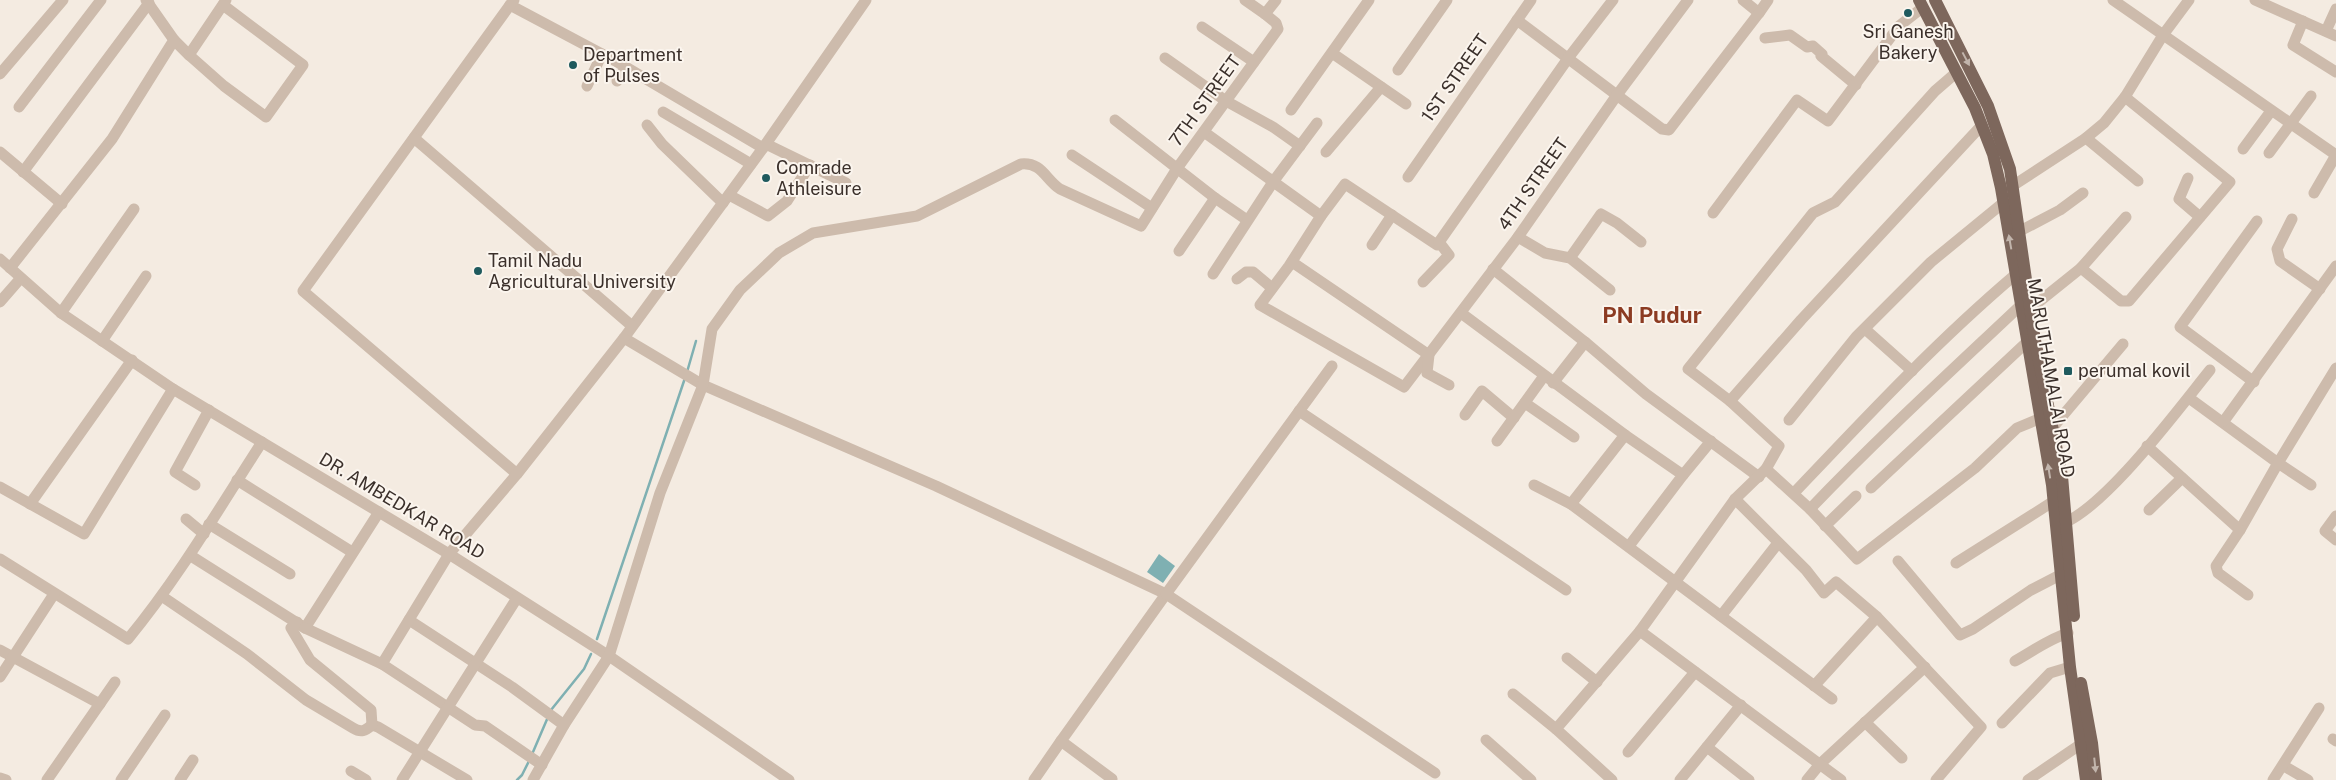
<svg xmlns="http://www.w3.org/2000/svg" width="2336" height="780" viewBox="0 0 2336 780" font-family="'Public Sans',sans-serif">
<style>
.water{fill:#7fb0b2}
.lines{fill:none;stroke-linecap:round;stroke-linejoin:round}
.stream{stroke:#7fb0b2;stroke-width:2.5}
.minor{stroke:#cdbbac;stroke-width:11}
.major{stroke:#7d675c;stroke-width:12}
.oneway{fill:#c2b5ac}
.poi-dot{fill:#1f5a5e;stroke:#fbf5ee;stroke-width:2}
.labels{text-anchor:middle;stroke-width:4;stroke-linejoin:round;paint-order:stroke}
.poi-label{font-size:18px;fill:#3b302b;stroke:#fbf5ee;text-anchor:start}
.street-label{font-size:18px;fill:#3b302b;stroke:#fbf5ee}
.district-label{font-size:22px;font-weight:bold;fill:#8c3b22;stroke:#fbf5ee}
</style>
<rect width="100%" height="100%" fill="#f4ebe1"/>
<path class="water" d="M1159,554L1175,566L1163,583L1147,572Z"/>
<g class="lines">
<g class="stream">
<path d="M687,372L696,341"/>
<path d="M597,639L685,378"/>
<path d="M551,710L584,669L591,654"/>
<path d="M533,752L548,717"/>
<path d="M517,780L522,775L529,761"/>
</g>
<g class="minor">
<path d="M514,0L510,5L619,63L763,148L624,338L703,385L936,486L1166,594L1061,741L1112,779"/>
<path d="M1245,0L1265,14"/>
<path d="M1743,0L1759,13L1768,0"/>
<path d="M2113,0L2336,155"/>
<path d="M2255,0L2336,36"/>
<path d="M510,5L303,291L517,474"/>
<path d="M1517,20L1662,129L1669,130L1759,13"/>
<path d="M2303,21L2293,45L2336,72"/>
<path d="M1202,27L1254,62"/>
<path d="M2326,31L2336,9"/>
<path d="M1765,38L1790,35L1807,47L1813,46L1822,54L1821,56L1856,85"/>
<path d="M174,40L189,55L226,0"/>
<path d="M1332,53L1406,104"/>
<path d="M189,55L224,86L266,117L303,65L223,5"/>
<path d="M1165,58L1226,101L1273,127L1300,146"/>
<path d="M1398,70L1447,0"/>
<path d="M0,74L63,0"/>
<path d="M617,81L626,68"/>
<path d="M587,86L602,54"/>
<path d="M19,107L101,0"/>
<path d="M1291,110L1369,0"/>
<path d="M663,112L751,164"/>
<path d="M1115,120L1215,198L1247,220"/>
<path d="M647,125L662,144L723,203"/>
<path d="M1204,132L1321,216L1345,184L1437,245L1569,57L1613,0"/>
<path d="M414,138L632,326"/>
<path d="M2086,138L2138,181"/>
<path d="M766,144L846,183"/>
<path d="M763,148L866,0"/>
<path d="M2243,149L2271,111"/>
<path d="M0,152L62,204"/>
<path d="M1326,152L1381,87"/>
<path d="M2269,153L2311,96"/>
<path d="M1072,155L1152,208"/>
<path d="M23,172L149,3"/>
<path d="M1408,177L1531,0"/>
<path d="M2188,178L2179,199L2200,217"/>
<path d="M2005,187L2014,185L2086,138L2104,123L2125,97L2163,35L2189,0"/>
<path d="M2314,193L2336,155"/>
<path d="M729,195L768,216L787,201L810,165"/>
<path d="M1713,213L1797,100L1828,121L1899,26L1922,8"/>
<path d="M1321,216L1289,266L1260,305L1404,387L1518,237L1617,95L1688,0"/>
<path d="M2292,219L2277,249L2280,261L2320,289"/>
<path d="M2020,231L2060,210L2083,193"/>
<path d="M1518,237L1545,253L1570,258L1610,290"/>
<path d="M1372,245L1392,215"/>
<path d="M1179,251L1215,198"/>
<path d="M1570,258L1601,214L1617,223L1641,242"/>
<path d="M0,259L61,313L173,389L449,554L609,656L789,780"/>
<path d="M1292,262L1429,355L1427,373L1449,385"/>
<path d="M10,268L112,139L174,40L146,0"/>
<path d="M2081,268L2126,217"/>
<path d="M1493,269L1585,342L1646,394L1759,477"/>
<path d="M1213,274L1273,182L1317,123"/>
<path d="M1237,279L1246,272H1253L1272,288"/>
<path d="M1423,282L1449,255L1439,242"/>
<path d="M0,302L20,279"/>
<path d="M2030,309L2081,268L2121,301H2129L2230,182L2125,97"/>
<path d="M61,313L134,209"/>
<path d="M1461,313L1625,435L1571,504L1832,699"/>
<path d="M1865,329L1912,371"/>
<path d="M102,341L146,276"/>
<path d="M1332,366L1166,594L1435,773"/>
<path d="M2254,382L2180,327L2257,221"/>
<path d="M1553,383L1585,342"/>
<path d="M2189,398L2278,463L2336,368"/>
<path d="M1730,401L1688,369L1813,213L1835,202L1935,91L1957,72"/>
<path d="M1525,403L1574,437"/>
<path d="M1299,411L1566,590"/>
<path d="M1465,415L1482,391L1514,418"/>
<path d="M1789,420L1856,337L1931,262L2003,203"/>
<path d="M2224,421L2336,266"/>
<path d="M2054,426L2123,344"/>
<path d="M1625,435L1683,475L1629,546"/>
<path d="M1497,441L1544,376"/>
<path d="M2147,446L2240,530L2278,463L2311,485"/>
<path d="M1766,469L1810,509L1857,559L1975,468L2017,428L2041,418"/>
<path d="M1683,475L1711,441"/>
<path d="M237,480L352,552"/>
<path d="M195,485L175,472L209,410"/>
<path d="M1534,485L1571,504"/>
<path d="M0,487L84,534L173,389"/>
<path d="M1871,488L2027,342"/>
<path d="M1794,493C1865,418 1936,342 2015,275"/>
<path d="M1735,499L1806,570L1824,593L1836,582L1877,617L1981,727L1936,780"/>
<path d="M30,504L132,360"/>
<path d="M1810,509C1877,439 1949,373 2020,306"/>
<path d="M2149,510L2182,478"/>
<path d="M2336,516L2325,531L2336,540"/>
<path d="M186,519L204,534"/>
<path d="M209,524L290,574"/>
<path d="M2058,525C2101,514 2180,407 2210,370"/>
<path d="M1825,526L1856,496"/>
<path d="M2240,530L2216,566L2218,573L2248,595"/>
<path d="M191,556L305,628L379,512"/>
<path d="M0,559L128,639C179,577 218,510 262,442"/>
<path d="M1898,561L1960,635L1973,629L2031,590L2062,574"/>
<path d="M1956,563L2054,501"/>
<path d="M163,597L247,654L306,700L353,728C361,733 365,731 372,725L378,727L467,780"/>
<path d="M1721,616L1778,543"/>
<path d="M409,620L512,687L564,725"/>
<path d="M297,622L291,628L310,660L371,710L372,725"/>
<path d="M305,628L382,664L475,725L485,726L542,765"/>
<path d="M0,650L100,704"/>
<path d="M1567,658L1597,682"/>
<path d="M2015,661C2033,651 2049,639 2068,633"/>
<path d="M382,664L449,554L517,474L624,338"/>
<path d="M0,677L54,594"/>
<path d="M1814,686L1877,617"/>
<path d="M1513,694L1556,729"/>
<path d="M1865,722L1902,758"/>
<path d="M2002,723L2050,673L2070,667"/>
<path d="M2333,739L2336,741"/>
<path d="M1486,740L1531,780"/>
<path d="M1707,747L1749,780"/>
<path d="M1628,752L1695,672"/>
<path d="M2284,766L2308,780"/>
<path d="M351,771L366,780"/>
<path d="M0,778L6,780"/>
<path d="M47,780L115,682"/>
<path d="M121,780L165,715"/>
<path d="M180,780L193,760"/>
<path d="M402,780L517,598"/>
<path d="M533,780L564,725L609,656L660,493L703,385L712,329L740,290L779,253L813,233L917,216L1021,164C1042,162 1045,179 1060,189L1141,226L1178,167L1278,29L1276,23L1265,14L1276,0"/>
<path d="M1034,780L1061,741"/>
<path d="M1612,780L1556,729L1640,631"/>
<path d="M1680,780L1741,705"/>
<path d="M1807,780L1820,764L1925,667"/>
<path d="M1841,780L1640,631L1735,499L1766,469L1779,446L1730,401L1801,320L1982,125"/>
<path d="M2028,780L2081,744L2088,743"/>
<path d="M2273,780L2319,708"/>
</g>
<g class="major">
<path d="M1919,0L1975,108L1993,154L2001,188L2052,485L2070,667L2086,780"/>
<path d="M1935,0L1988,106L2010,169L2034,335L2062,476L2074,616"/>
<path d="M2081,683L2092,743L2096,780"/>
</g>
</g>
<defs><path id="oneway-solid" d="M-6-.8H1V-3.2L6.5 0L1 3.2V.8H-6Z" transform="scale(1.25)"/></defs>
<g class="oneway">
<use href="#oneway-solid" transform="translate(1966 59) rotate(62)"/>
<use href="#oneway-solid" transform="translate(2010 242) rotate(-100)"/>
<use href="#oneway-solid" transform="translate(2049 471) rotate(-99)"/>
<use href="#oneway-solid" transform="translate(2095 765) rotate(84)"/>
</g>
<g class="poi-dot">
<circle cx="1908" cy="13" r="5"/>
<circle cx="573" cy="65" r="5"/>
<circle cx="766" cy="178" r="5"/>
<circle cx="478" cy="271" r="5"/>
<rect x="2063" y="366" width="10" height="10" rx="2.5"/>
</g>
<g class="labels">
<g class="poi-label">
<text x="1908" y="38" text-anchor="middle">Sri Ganesh<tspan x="1908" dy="21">Bakery</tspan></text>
<text x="583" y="61">Department<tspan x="583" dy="21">of Pulses</tspan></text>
<text x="776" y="174">Comrade<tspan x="776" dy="21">Athleisure</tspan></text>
<text x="488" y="267">Tamil Nadu<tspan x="488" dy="21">Agricultural University</tspan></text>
<text x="2078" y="377">perumal kovil</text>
</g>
<g class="street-label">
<text transform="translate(1455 78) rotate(-55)" y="6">1ST STREET</text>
<text transform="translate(1205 101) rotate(-54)" y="6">7TH STREET</text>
<text transform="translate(1533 184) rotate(-55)" y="6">4TH STREET</text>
<text transform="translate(2051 378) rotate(80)" y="6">MARUTHAMALAI ROAD</text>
<text transform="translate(402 506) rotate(31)" y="6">DR. AMBEDKAR ROAD</text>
</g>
<g class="district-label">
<text x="1652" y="323">PN Pudur</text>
</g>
</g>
</svg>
